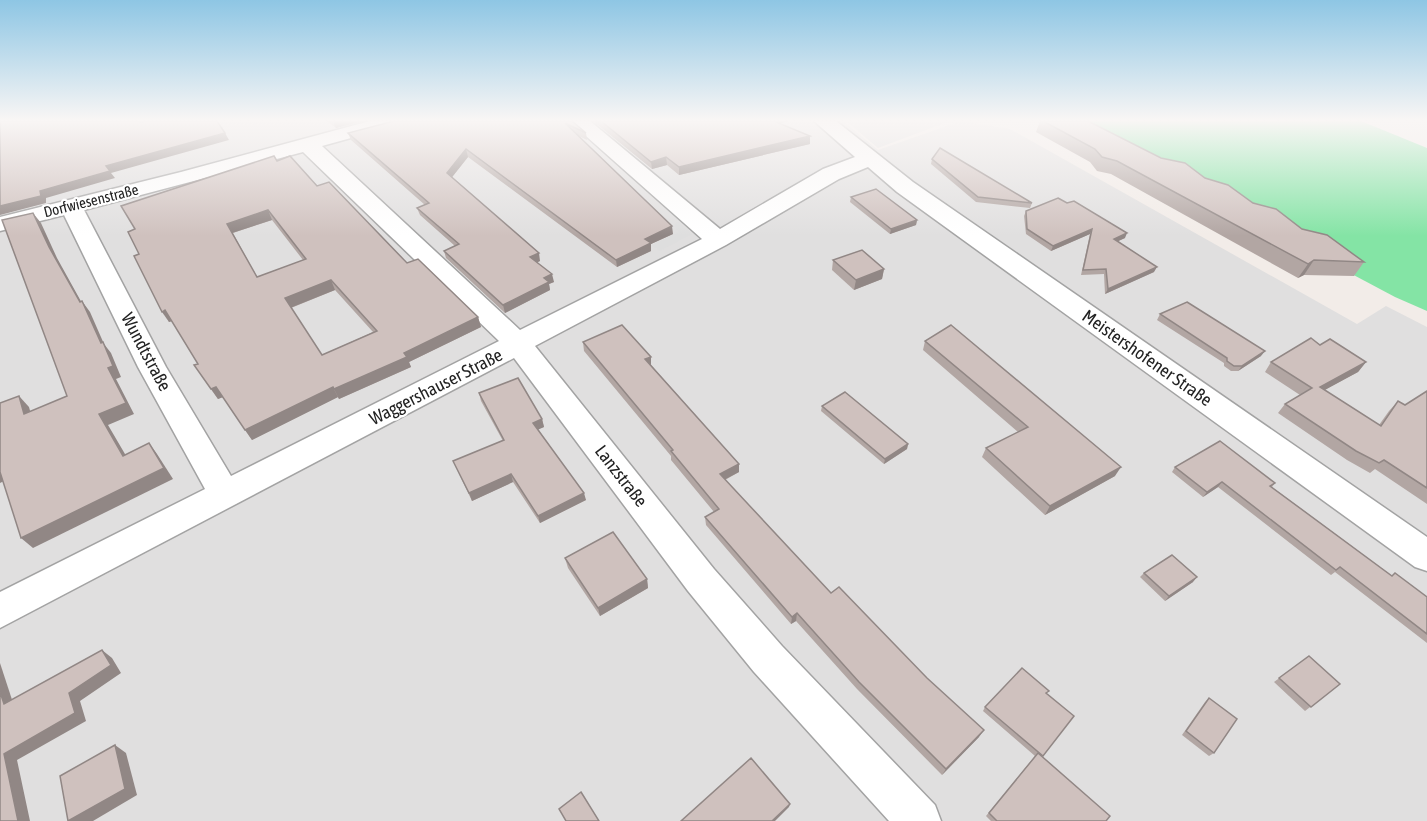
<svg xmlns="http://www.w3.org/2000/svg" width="1427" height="821" viewBox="0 0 1427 821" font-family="'Asap Condensed',sans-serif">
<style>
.residential{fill:#e0dfdf}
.pitch{fill:#84e4a5}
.parking{fill:#dedede}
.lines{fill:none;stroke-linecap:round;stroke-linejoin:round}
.minor-casing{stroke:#a3a3a3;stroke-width:3}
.minor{fill:#fff;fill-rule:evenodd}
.wall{fill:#b2a6a3;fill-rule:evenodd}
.shaded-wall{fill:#918785}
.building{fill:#cfc1be;stroke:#918785;stroke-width:1.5;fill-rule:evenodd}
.labels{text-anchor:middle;stroke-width:4.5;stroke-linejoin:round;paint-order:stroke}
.far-street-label{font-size:15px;fill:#222;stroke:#fff}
.street-label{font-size:18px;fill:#222;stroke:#fff}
</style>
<rect width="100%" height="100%" fill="#f2ece8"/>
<path class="residential" d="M0,121H843L878,150L961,121L1010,129L1357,324L1386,306L1427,327V821H0Z"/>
<path class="pitch" d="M1064,121H1361L1427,148V311L1395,297Z"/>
<g class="parking">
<path d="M846,121H950L878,148Z"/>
<path d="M678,222L692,234L660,251L652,245L679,232L674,225Z"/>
</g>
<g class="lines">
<defs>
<path id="minor" d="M370,121H401L398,125L322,146L520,330L702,239L569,121H590L720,229L823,169L855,157L814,121H836L913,182L1427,537V571L1415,567L897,192L868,167L839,179L726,245L535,346L714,569L782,646L935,805L941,821H889L754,672L688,591L514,358L0,628V592L205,489L138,367L64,215L0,231V217L181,172ZM303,152L499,341L231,476L166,367L84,210Z"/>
</defs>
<use href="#minor" class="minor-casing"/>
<use href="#minor" class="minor"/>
</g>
<g class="wall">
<path d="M327,121H363L336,128Z"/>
<path d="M572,121L586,133L587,140L579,136L673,234L651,244V251L617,267L468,157L452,177L540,261L537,262L554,282L549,284L550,290L505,313L446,258L444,251L455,246L420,215L417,208L425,205L351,140L348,133Z"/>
<path d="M593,121H789L780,123L810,144L679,175L667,165L652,169Z"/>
<path d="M1040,121H1088L1161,158L1205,178L1364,262L1354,276L1304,275L1298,278L1111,174L1097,171L1090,162L1036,132Z"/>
<path d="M932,159L1032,203L1030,208L976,202L931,164Z"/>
<path d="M277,161L317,186L407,263L478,317L481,327L409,362L411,367L339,399L338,397L252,440L223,397L218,399L201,375L198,364L172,321L169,322L139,254L135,229ZM272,220L303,260L257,277L233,233ZM335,290L373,332L322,355L291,308Z"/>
<path d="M851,197L917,220L916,225L890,234L850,202Z"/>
<path d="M1026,211L1125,238L1118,241L1154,272L1105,294L1104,274L1081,275L1090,234L1051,251L1026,234L1024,216Z"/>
<path d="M833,260L884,269L882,279L854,290L832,270Z"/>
<path d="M1160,314L1261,356L1238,371H1231L1224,366V363L1157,320Z"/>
<path d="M925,341L1115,476L1045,515L982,457L986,448L1018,432L923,350Z"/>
<path d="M583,342L651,365L739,464V472L725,480L831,593L979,737L942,775L857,689L796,621L791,624L706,525L705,517L714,512L671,460V456L584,351Z"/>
<path d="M1320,345L1366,362L1358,372L1324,390L1379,425L1389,411L1398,401L1405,405L1427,391V504L1375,469L1370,473L1347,460L1278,413L1285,404L1300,395L1265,372L1271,362Z"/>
<path d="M479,393L542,419L544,427L538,429L586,500L540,523L513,482L472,501L453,461L503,441L481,401Z"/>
<path d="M822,406L908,444L907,449L884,464L821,411Z"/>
<path d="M1175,467L1275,483L1272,487L1392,576L1427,597V643L1335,572L1331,575L1218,487L1203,497L1172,472Z"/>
<path d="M565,558L647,579L648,588L600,616L568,568Z"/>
<path d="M1144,573L1193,582L1165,601L1140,577Z"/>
<path d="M1309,656L1340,684L1305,711L1274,682Z"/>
<path d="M1046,693L1042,757L1106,821H991L986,816L1035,756L983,711L985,707Z"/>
<path d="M1209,698L1214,753L1209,756L1182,735L1205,702Z"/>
</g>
<g class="shaded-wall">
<path d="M333,121H363L336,128Z"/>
<path d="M769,121H789L769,126Z"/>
<path d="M225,133L229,140L111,173L115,178L46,198V203L0,215V206L106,166Z"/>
<path d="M810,136V144L679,175V167Z"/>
<path d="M466,149L468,157L449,181L447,173Z"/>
<path d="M666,157L667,165L652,169L651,162Z"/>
<path d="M268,210L272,220L232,233L227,224Z"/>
<path d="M33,213L41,223L57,258L83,305L82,301L90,312L104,344L111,353L121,377L116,379L134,414L108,425L132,466L123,456L99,414L108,368L101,343L80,302L49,247Z"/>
<path d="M917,220L916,225L890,234L891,229Z"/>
<path d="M672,226L673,234L651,244V251L617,267L616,260L645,239Z"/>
<path d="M1092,229L1090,234L1051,251L1053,246Z"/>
<path d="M1127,233L1125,238L1112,244L1114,239Z"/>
<path d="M539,253L540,261L532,265L530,257Z"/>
<path d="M1314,260L1304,275L1298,278L1308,264Z"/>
<path d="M1157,267L1154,272L1105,294L1108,289Z"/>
<path d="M884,269L882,279L854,290L856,280Z"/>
<path d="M552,274L554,282L549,284L550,290L505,313L503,305L544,278Z"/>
<path d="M331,280L335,290L290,308L285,298Z"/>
<path d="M165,310L172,321L169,322L162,312Z"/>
<path d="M478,317L481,327L409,362L411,367L339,399L334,389L404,353Z"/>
<path d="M1265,351L1261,356L1238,371L1242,366Z"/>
<path d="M651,357V365L646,368L645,359Z"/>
<path d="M1366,362L1358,372L1312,397L1320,387Z"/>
<path d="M216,387L223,397L218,399L211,389Z"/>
<path d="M333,387L338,397L252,440L245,430Z"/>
<path d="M19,396L29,407L34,425L24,414Z"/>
<path d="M542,419L544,427L535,431L533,423Z"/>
<path d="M149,443L157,454L173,479L33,548L21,538Z"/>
<path d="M908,444L907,449L884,464L885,459Z"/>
<path d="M739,464V472L720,482V474Z"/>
<path d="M1121,467L1115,476L1045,515L1050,506Z"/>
<path d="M0,469L10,478L0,483Z"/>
<path d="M511,474L513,482L472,501L469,493Z"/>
<path d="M1222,482L1218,487L1203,497L1207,492Z"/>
<path d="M584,493L586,500L540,523L538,516Z"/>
<path d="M1197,577L1193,582L1165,601L1169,596Z"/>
<path d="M647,579L648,588L600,616L598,608Z"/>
<path d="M797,613L796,621L791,624L792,617Z"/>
<path d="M102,650L112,658L121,673L80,701L86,721L17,760L30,821H18L4,754L69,693Z"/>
<path d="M0,663L16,712L4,704L0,692Z"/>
<path d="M984,730L979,737L942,775L946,769Z"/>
<path d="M115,745L126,753L137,795L93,821H69Z"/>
<path d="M790,804L789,807L775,821H772Z"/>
</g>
<g class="building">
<path d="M0,121H139L140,122L146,121H217L225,133L106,166L110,171L40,191L41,196L0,206Z"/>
<path d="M394,121H572L586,133L565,123L672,226L645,239L651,243L616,260L466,149L447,173L539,253L530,257L552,274L544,278L549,282L503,305L444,251L459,244L417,208L429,203L348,133Z"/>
<path d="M601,121H774L810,136L679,167L666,157L651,162Z"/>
<path d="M1043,121H1088L1161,158L1185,163L1205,178L1228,185L1253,203L1276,209L1302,229L1327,235L1364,262L1314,260L1308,264L1117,161L1102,157L1095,149Z"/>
<path d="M940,148L1032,203L978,197L932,159Z"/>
<path d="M274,156L277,161L290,156L317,186L329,182L407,263L418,259L478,317L404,353L407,357L334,389L333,387L245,430L216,387L211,389L194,365L198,364L165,310L162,312L134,256L139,254L128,232L135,229L121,206ZM268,210L306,259L257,277L227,224ZM331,280L377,331L322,355L285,298Z"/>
<path d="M876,189L917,220L891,229L851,197Z"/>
<path d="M1058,198L1067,203L1074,201L1127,233L1114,239L1157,267L1108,289L1106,269L1083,270L1092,229L1053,246L1027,229L1026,211Z"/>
<path d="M33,213L49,247L80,302L82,301L101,343L103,342L113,366L108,368L126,403L99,414L123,456L149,443L164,468L21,538L0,472V403L19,396L24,414L67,396L2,220Z"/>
<path d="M862,250L884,269L856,280L833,260Z"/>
<path d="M1187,302L1265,351L1242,366H1234L1227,361V358L1160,314Z"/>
<path d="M622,325L651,357L645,359L739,464L720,474L831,593L839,587L927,678L984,730L946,769L859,682L797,613L792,617L705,517L719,509L671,451L673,450L583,342Z"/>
<path d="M951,325L1121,467L1050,506L986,448L1028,427L925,341Z"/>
<path d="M1311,338L1320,345L1330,339L1366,362L1320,387L1381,426L1398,401L1405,405L1427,391V488L1384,460L1379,463L1356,451L1285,404L1312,388L1271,362Z"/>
<path d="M518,378L542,419L533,423L584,493L538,516L511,474L469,493L453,461L504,440L479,393Z"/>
<path d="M845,392L908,444L885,459L822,406Z"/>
<path d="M1220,441L1275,483L1270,486L1392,576L1395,573L1427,597V634L1340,567L1336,570L1222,482L1207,492L1175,467Z"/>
<path d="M613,532L647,579L598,608L565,558Z"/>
<path d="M1172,555L1197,577L1169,596L1144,573Z"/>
<path d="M102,650L111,665L69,693L75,713L4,754L18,821H0V692L4,704Z"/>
<path d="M1309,656L1340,684L1311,707L1279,678Z"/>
<path d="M1022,668L1049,691L1046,693L1074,716L1043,756L985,707Z"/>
<path d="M1209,698L1237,719L1214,753L1186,731Z"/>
<path d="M115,745L125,789L68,821L60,776Z"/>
<path d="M1038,753L1110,816L1106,821H997L989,813Z"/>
<path d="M751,758L790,804L772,821H681Z"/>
<path d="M581,792L599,821H566L559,809Z"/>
</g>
<linearGradient id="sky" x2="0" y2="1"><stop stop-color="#8ec6e4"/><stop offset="0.51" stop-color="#f9f6f5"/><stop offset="1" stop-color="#f9f6f5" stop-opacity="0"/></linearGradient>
<rect width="1427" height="236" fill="url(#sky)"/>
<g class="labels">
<g class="far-street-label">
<text transform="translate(91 201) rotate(-14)" y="5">Dorfwiesenstraße</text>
</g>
<g class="street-label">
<text transform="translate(146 352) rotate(62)" y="6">Wundtstraße</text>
<text transform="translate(1147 358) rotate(35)" y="6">Meistershofener Straße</text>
<text transform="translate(436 387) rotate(-27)" y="6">Waggershauser Straße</text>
<text transform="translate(621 476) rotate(52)" y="6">Lanzstraße</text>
</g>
</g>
</svg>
